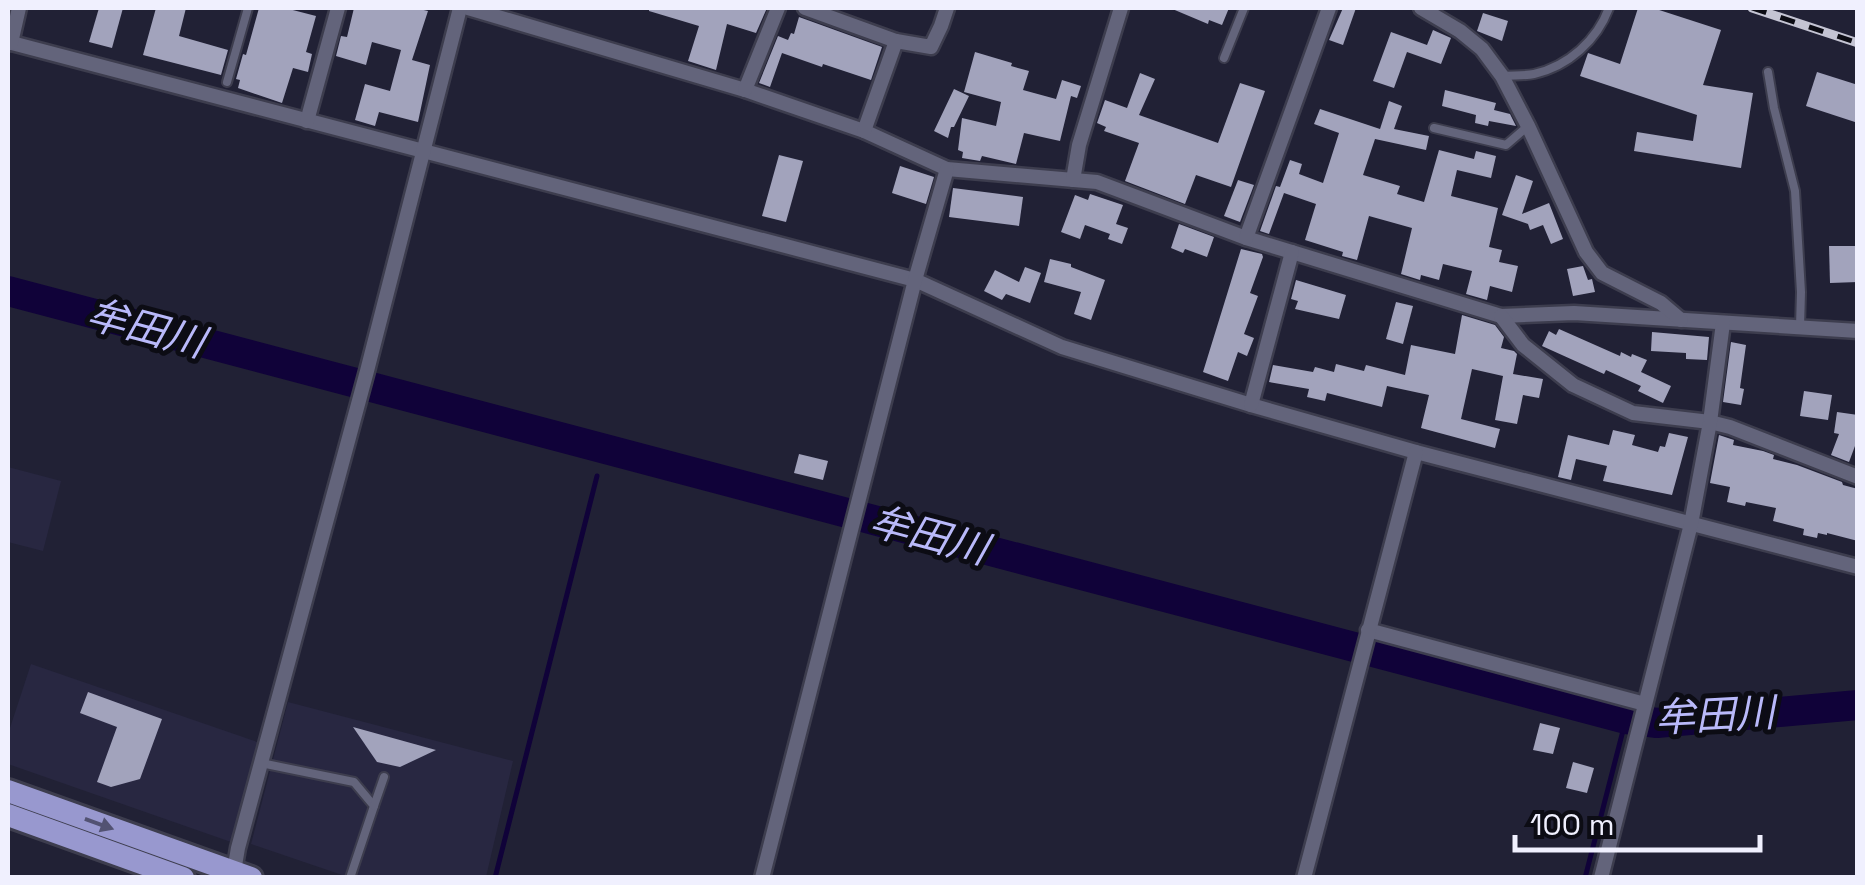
<svg xmlns="http://www.w3.org/2000/svg" width="1865" height="885" viewBox="0 0 1865 885" font-family="'Space Grotesk','Noto Sans JP',sans-serif">
<style>
.built{fill:#282741}
.lines{fill:none;stroke-linecap:round;stroke-linejoin:round}
.stream{stroke:#100239;stroke-width:5}
.river{stroke:#100239;stroke-width:30}
.building{fill:#a2a3bc}
.service-casing{stroke:#3d3d4e;stroke-width:12}
.minor-casing{stroke:#3d3d4e;stroke-width:19}
.trunk-casing{stroke:#3d3d4e;stroke-width:28}
.service{stroke:#63647b;stroke-width:8}
.minor{stroke:#63647b;stroke-width:14}
.trunk{stroke:#9898cf;stroke-width:22}
.rail-casing{stroke:#c4c4d3;stroke-width:9}
.rail{stroke:#0c0c14;stroke-width:5;stroke-dasharray:15;stroke-linecap:butt}
.oneway{fill:#525272}
.labels{text-anchor:middle;stroke-width:10;stroke-linejoin:round;paint-order:stroke}
.water-label{font-size:40px;font-style:italic;fill:#b9b9fa;stroke:#0c0c14}
</style>
<rect width="100%" height="100%" fill="#212135"/>
<g class="built">
<path d="M8,467L61,481L43,551L8,542Z"/>
<path d="M31,664L260,743L231,842L8,764V734Z"/>
<path d="M288,702L513,761L486,877H348L251,844Z"/>
</g>
<g class="lines">
<g class="stream">
<path d="M495,878L597,476"/>
<path d="M1585,878L1626,719"/>
</g>
<path class="river" d="M8,291L1626,719L1657,723L1858,705"/>
</g>
<g class="building">
<path d="M99,8H123L112,48L89,42Z"/>
<path d="M156,8H186L179,36L228,50L221,75L143,55Z"/>
<path d="M259,8H285L316,16L306,52L312,54L308,72L293,68L282,103L238,88L240,80L236,79L243,54L246,55Z"/>
<path d="M354,8H415L428,11L412,60L430,65L418,122L379,112L375,126L355,120L365,84L390,91L401,50L372,42L366,65L336,56L341,36L347,37Z"/>
<path d="M649,8H767L756,33L727,24L716,70L688,61L699,26L649,11Z"/>
<path d="M1170,8H1229L1222,25L1209,20L1208,24Z"/>
<path d="M1343,8H1356L1343,45L1329,40Z"/>
<path d="M1638,8H1653L1721,30L1703,85L1753,93L1741,168L1634,151L1637,132L1693,141L1697,115L1580,76L1588,53L1620,64Z"/>
<path d="M1483,13L1508,21L1502,41L1477,31Z"/>
<path d="M799,17L882,47L871,80L823,64L822,67L782,53L770,87L759,83L778,36L788,40L791,33L794,34Z"/>
<path d="M1433,30L1451,38L1441,64L1407,52L1394,88L1373,81L1391,32L1427,45Z"/>
<path d="M975,52L1012,63L1011,66L1029,71L1023,90L1056,99L1062,80L1081,86L1077,98L1071,96L1060,141L1024,133L1016,164L982,156L980,161L962,158L963,152L958,150L962,118L996,126L1001,102L964,92Z"/>
<path d="M1817,72L1858,85V123L1806,106Z"/>
<path d="M1140,73L1155,79L1139,115L1218,143L1240,83L1265,91L1231,187L1196,175L1185,204L1125,181L1139,143L1104,131L1106,127L1097,123L1105,100L1127,108Z"/>
<path d="M954,89L969,96L954,127H951L948,138L934,131Z"/>
<path d="M1445,90L1496,103L1494,110L1510,114L1516,126L1489,121L1488,126L1475,123L1476,115L1442,106Z"/>
<path d="M1389,101L1402,106L1394,129L1429,136L1426,150L1375,139L1363,175L1400,186L1397,194L1424,202L1439,150L1474,159L1476,151L1496,156L1491,178L1457,170L1451,196L1498,208L1489,247L1502,250L1499,262L1518,266L1512,292L1490,286L1487,300L1466,294L1472,271L1443,264L1439,280L1421,275L1420,280L1401,274L1412,228L1369,216L1357,260L1342,256L1343,252L1305,240L1316,204L1284,193L1269,234L1260,231L1276,186L1280,187L1290,160L1302,164L1299,174L1323,183L1339,133L1314,124L1320,109L1380,129Z"/>
<path d="M779,155L803,161L786,222L762,216Z"/>
<path d="M900,166L934,177L926,204L892,193Z"/>
<path d="M1516,175L1533,181L1522,214L1549,203L1563,239L1551,244L1543,225L1530,230L1528,224L1502,215Z"/>
<path d="M1238,180L1254,185L1240,222L1224,216Z"/>
<path d="M953,188L1023,197L1019,226L949,217Z"/>
<path d="M1090,194L1123,205L1116,224L1128,228L1122,244L1108,239L1110,234L1085,225L1080,239L1061,232L1075,195L1088,200Z"/>
<path d="M1179,224L1214,237L1207,257L1185,249L1183,253L1171,248Z"/>
<path d="M1829,246H1858V282L1830,283Z"/>
<path d="M1241,249L1262,254L1263,257L1250,293L1258,296L1244,334L1254,338L1247,356L1238,352L1228,381L1203,372Z"/>
<path d="M1050,259L1071,264V267L1105,280L1091,320L1074,314L1081,292L1044,282Z"/>
<path d="M1583,266L1588,280L1592,279L1595,292L1573,296L1567,269Z"/>
<path d="M1025,267L1041,273L1030,303L1006,294L1002,300L984,291L995,270L1019,282Z"/>
<path d="M1296,280L1346,295L1339,319L1295,309L1298,301L1291,299Z"/>
<path d="M1396,302L1413,306L1403,344L1386,339Z"/>
<path d="M1462,315L1495,325L1504,337L1501,348L1514,351L1517,354L1513,374L1543,379L1539,398L1523,395L1517,424L1495,420L1503,376L1472,369L1461,419L1500,429L1495,448L1421,428L1429,395L1387,386L1382,407L1327,393L1325,401L1307,397L1309,389L1269,382L1273,365L1313,372L1315,367L1334,372L1336,364L1364,371L1366,365L1405,375L1411,345L1455,354Z"/>
<path d="M1559,329L1620,356L1621,352L1631,357L1632,354L1647,360L1641,372L1671,386L1663,403L1638,391L1641,386L1606,370L1604,374L1542,346L1549,331L1556,335Z"/>
<path d="M1652,332L1709,337L1707,360L1686,359V353L1651,351Z"/>
<path d="M1731,342L1746,345L1740,388L1744,389L1741,405L1723,402Z"/>
<path d="M1804,391L1832,395L1828,420L1800,416Z"/>
<path d="M1837,412L1858,415V438L1849,462L1831,455L1839,434L1834,433Z"/>
<path d="M1613,430L1635,435L1632,445L1658,452L1660,446L1665,447L1669,433L1688,437L1672,495L1603,481L1607,466L1576,459L1571,480L1558,477L1568,435L1609,445Z"/>
<path d="M1719,435L1734,440L1733,445L1763,451L1774,455L1773,459L1797,465L1842,482L1843,485L1858,489V541L1827,533V535L1818,533L1817,538L1803,535L1804,529L1773,521L1776,508L1746,502L1745,506L1727,502L1730,487L1710,483Z"/>
<path d="M799,454L828,461L823,480L794,473Z"/>
<path d="M88,692L162,719L140,779L111,787L97,782L117,727L80,713Z"/>
<path d="M1540,723L1560,728L1553,754L1533,750Z"/>
<path d="M353,727L436,750L400,767L377,762Z"/>
<path d="M1573,762L1594,768L1587,793L1566,788Z"/>
</g>
<g class="lines">
<defs>
<g id="service">
<path d="M1224,58L1244,8"/>
<path d="M1768,72L1774,108L1795,191L1801,292L1800,327"/>
<path d="M1502,76C1512,75 1525,76 1534,74C1569,66 1597,40 1609,8"/>
<path d="M227,82L248,8"/>
<path d="M1434,128L1506,145L1528,126"/>
<path d="M261,763L354,782L374,806L350,878"/>
<path d="M374,806L384,777"/>
</g>
<g id="minor">
<path d="M468,8L745,90L864,131L947,169L1097,182L1246,238L1501,316L1574,313L1858,331"/>
<path d="M805,8L896,41L931,47L941,26L947,8"/>
<path d="M1421,8L1460,31L1482,49L1502,76L1528,126L1586,252L1602,273L1661,303L1681,320"/>
<path d="M8,42L915,280L1062,347L1251,405L1416,452L1858,567"/>
<path d="M11,43L19,8"/>
<path d="M745,90L778,8"/>
<path d="M307,121L338,8"/>
<path d="M864,131L896,41"/>
<path d="M1073,180L1079,145L1121,8"/>
<path d="M1246,238L1329,8"/>
<path d="M1501,316L1523,345L1573,385L1633,413L1710,422L1730,427L1858,477"/>
<path d="M1251,405L1292,252"/>
<path d="M1368,630L1645,704"/>
<path d="M233,877L238,848L367,371L460,8"/>
<path d="M762,878L915,280L947,169"/>
<path d="M1304,878L1416,452"/>
<path d="M1601,878L1691,524L1710,422L1723,323"/>
</g>
<g id="trunk">
<path d="M8,791L251,878"/>
<path d="M8,815L183,878"/>
</g>
</defs>
<use href="#service" class="service-casing"/>
<use href="#minor" class="minor-casing"/>
<use href="#trunk" class="trunk-casing"/>
<use href="#service" class="service"/>
<use href="#minor" class="minor"/>
<use href="#trunk" class="trunk"/>
<defs>
<path id="rail" d="M1752,8L1858,43"/>
</defs>
<use href="#rail" class="rail-casing"/>
<use href="#rail" class="rail"/>
</g>
<defs><path id="oneway-solid" d="M-6-.8H1V-3.2L6.5 0L1 3.2V.8H-6Z" transform="scale(2.5)"/></defs>
<use class="oneway" href="#oneway-solid" transform="translate(99 824) rotate(20)"/>
<g class="labels">
<g class="water-label">
<text transform="translate(146 328) rotate(15)" y="14">牟田川</text>
<text transform="translate(929 535) rotate(15)" y="14">牟田川</text>
<text transform="translate(1715 715) rotate(-3)" y="14">牟田川</text>
</g>
</g>
<rect width="1865" height="885" fill="none" stroke="#f0f0fe" stroke-width="20"/>
<path d="M1515 835v15h245v-15" fill="none" stroke="#f0f0fe" stroke-width="5"/>
<text x="1530" y="835" font-size="30" fill="#f0f0fe" stroke="#0c0c14" stroke-width="8" paint-order="stroke">100 m</text>
</svg>
